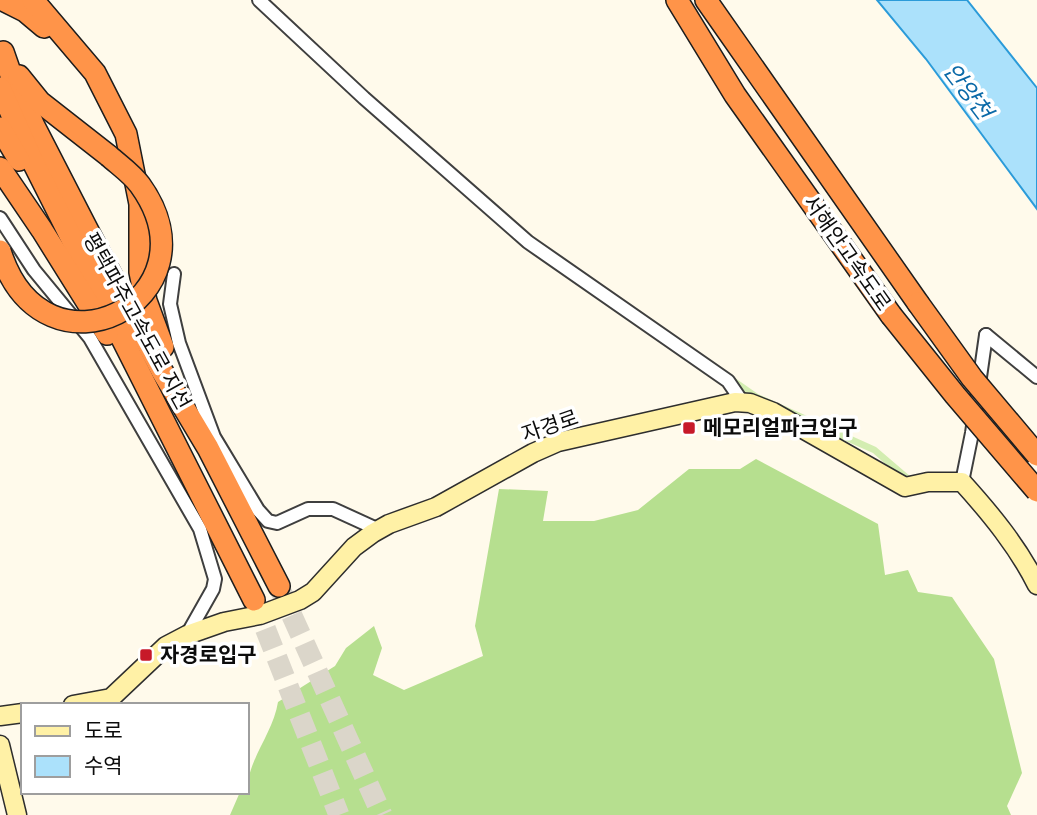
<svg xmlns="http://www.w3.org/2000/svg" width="1037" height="815" viewBox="0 0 1037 815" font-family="'PT Serif','Noto Sans KR',serif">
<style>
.green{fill:#d3edb1}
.forest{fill:#b6df8f}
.water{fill:#abe1fb;stroke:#2b9bd9;stroke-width:2}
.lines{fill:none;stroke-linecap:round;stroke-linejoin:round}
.highway-tunnel{stroke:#dbd6ca;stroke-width:21;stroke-dasharray:21 10;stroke-linecap:butt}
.street-casing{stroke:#3f3f3f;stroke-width:16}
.secondary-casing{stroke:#2e2e2e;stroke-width:21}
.highway-casing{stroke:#1d1d1d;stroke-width:24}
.street{stroke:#fff;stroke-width:12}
.secondary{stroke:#fff1a6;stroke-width:18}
.highway{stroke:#ff9449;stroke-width:21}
.highway-bridge-casing{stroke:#1d1d1d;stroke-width:24;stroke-linecap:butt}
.highway-bridge{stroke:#ff9449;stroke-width:21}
.poi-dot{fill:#c71929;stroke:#fff;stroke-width:2.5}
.labels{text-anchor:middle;stroke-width:7;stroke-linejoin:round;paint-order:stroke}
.street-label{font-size:21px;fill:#0c0c0c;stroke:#fff}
.poi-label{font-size:21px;font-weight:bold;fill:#0c0c0c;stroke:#fff;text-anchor:start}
.water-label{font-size:23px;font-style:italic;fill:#0b6aa8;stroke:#fff}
</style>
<rect width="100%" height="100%" fill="#fffaeb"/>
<path class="green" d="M537,240L758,394L876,447L918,483L901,478L873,453L762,404L742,392L533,247Z"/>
<path class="forest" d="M756,459L878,524L885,575L908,570L918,592L952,597L994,659L1022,773L1007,806L1011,815H230L240,792H247C247,760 273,734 278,702L335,666L346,648L374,626L382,648L373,675L404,690L483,656L475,626L499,489L548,491L543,521H594L638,510L689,469H740Z"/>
<path class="water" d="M877,0H967L1037,88V209L926,59Z"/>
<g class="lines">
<g class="highway-tunnel">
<path d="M279,587L382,815"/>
<path d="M254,600L339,815"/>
</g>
<defs>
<g id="street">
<path d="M259,0L364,98L528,242L728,381L743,403"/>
<path d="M0,218L34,270L90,338L200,529L215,579L213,589L187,635"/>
<path d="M174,274L170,304L179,343L214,437L258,510L268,521L277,523L308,509H333L379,530"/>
<path d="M986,335L1037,377"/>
<path d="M962,482L972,433L986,335"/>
</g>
<g id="secondary">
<path d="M73,705L111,698L166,646L187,635L224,622L260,615L300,600L313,592L354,547L373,533L389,524L436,507L533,453L558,442L735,402L750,403L773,412L905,487L928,482H962C991,514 1018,547 1037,585"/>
<path d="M0,716L23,713"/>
<path d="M0,745L17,815"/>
</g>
<g id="highway">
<path d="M3,0L25,11L44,27"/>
<path d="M33,0L95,73L126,134L140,204V272L146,301L163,347"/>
<path d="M677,0L735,95L891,315"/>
<path d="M706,0L918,303"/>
<path d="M3,52L11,75L34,126L88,231L162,371L208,448L279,586"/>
<path d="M19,76L40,102L109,156"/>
<path d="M0,88L32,160L254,600"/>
<path d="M0,128L19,160"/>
<path d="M0,168L42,230L107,334"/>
</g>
</defs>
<use href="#street" class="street-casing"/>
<use href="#secondary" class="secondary-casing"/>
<use href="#highway" class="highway-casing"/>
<use href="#street" class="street"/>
<use href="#secondary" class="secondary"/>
<use href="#highway" class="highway"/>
<defs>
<g id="highway-bridge">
<path d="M0,251C44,391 222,299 140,185C132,174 119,165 109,156"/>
<path d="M918,303L972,378L1037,455"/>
<path d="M891,315L955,395L1037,491"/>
</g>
</defs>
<use href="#highway-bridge" class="highway-bridge-casing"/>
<use href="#highway-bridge" class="highway-bridge"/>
</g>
<g class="poi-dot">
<rect x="682" y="421" width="14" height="14" rx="3.5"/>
<rect x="139" y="648" width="14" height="14" rx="3.5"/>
</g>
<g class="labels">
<g class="street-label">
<text transform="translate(847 253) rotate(55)" y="7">서해안고속도로</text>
<text transform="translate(137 321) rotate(61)" y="7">평택파주고속도로 지선</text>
<text transform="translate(550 426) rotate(-19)" y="7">자경로</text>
</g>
<g class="poi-label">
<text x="703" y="435">메모리얼파크입구</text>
<text x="160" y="662">자경로입구</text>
</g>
<g class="water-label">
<text transform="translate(968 91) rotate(53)" y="8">안양천</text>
</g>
</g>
<rect x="21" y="703" width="228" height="91" fill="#ffffff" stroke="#9e9e9e" stroke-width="2"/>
<rect x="35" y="726" width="35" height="10" fill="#fff1a6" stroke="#9e9e9e" stroke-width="2"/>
<text x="84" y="738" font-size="21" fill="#0c0c0c">도로</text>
<rect x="35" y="756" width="35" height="21" fill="#abe1fb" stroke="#9e9e9e" stroke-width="2"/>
<text x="84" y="773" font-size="21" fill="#0c0c0c">수역</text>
</svg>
